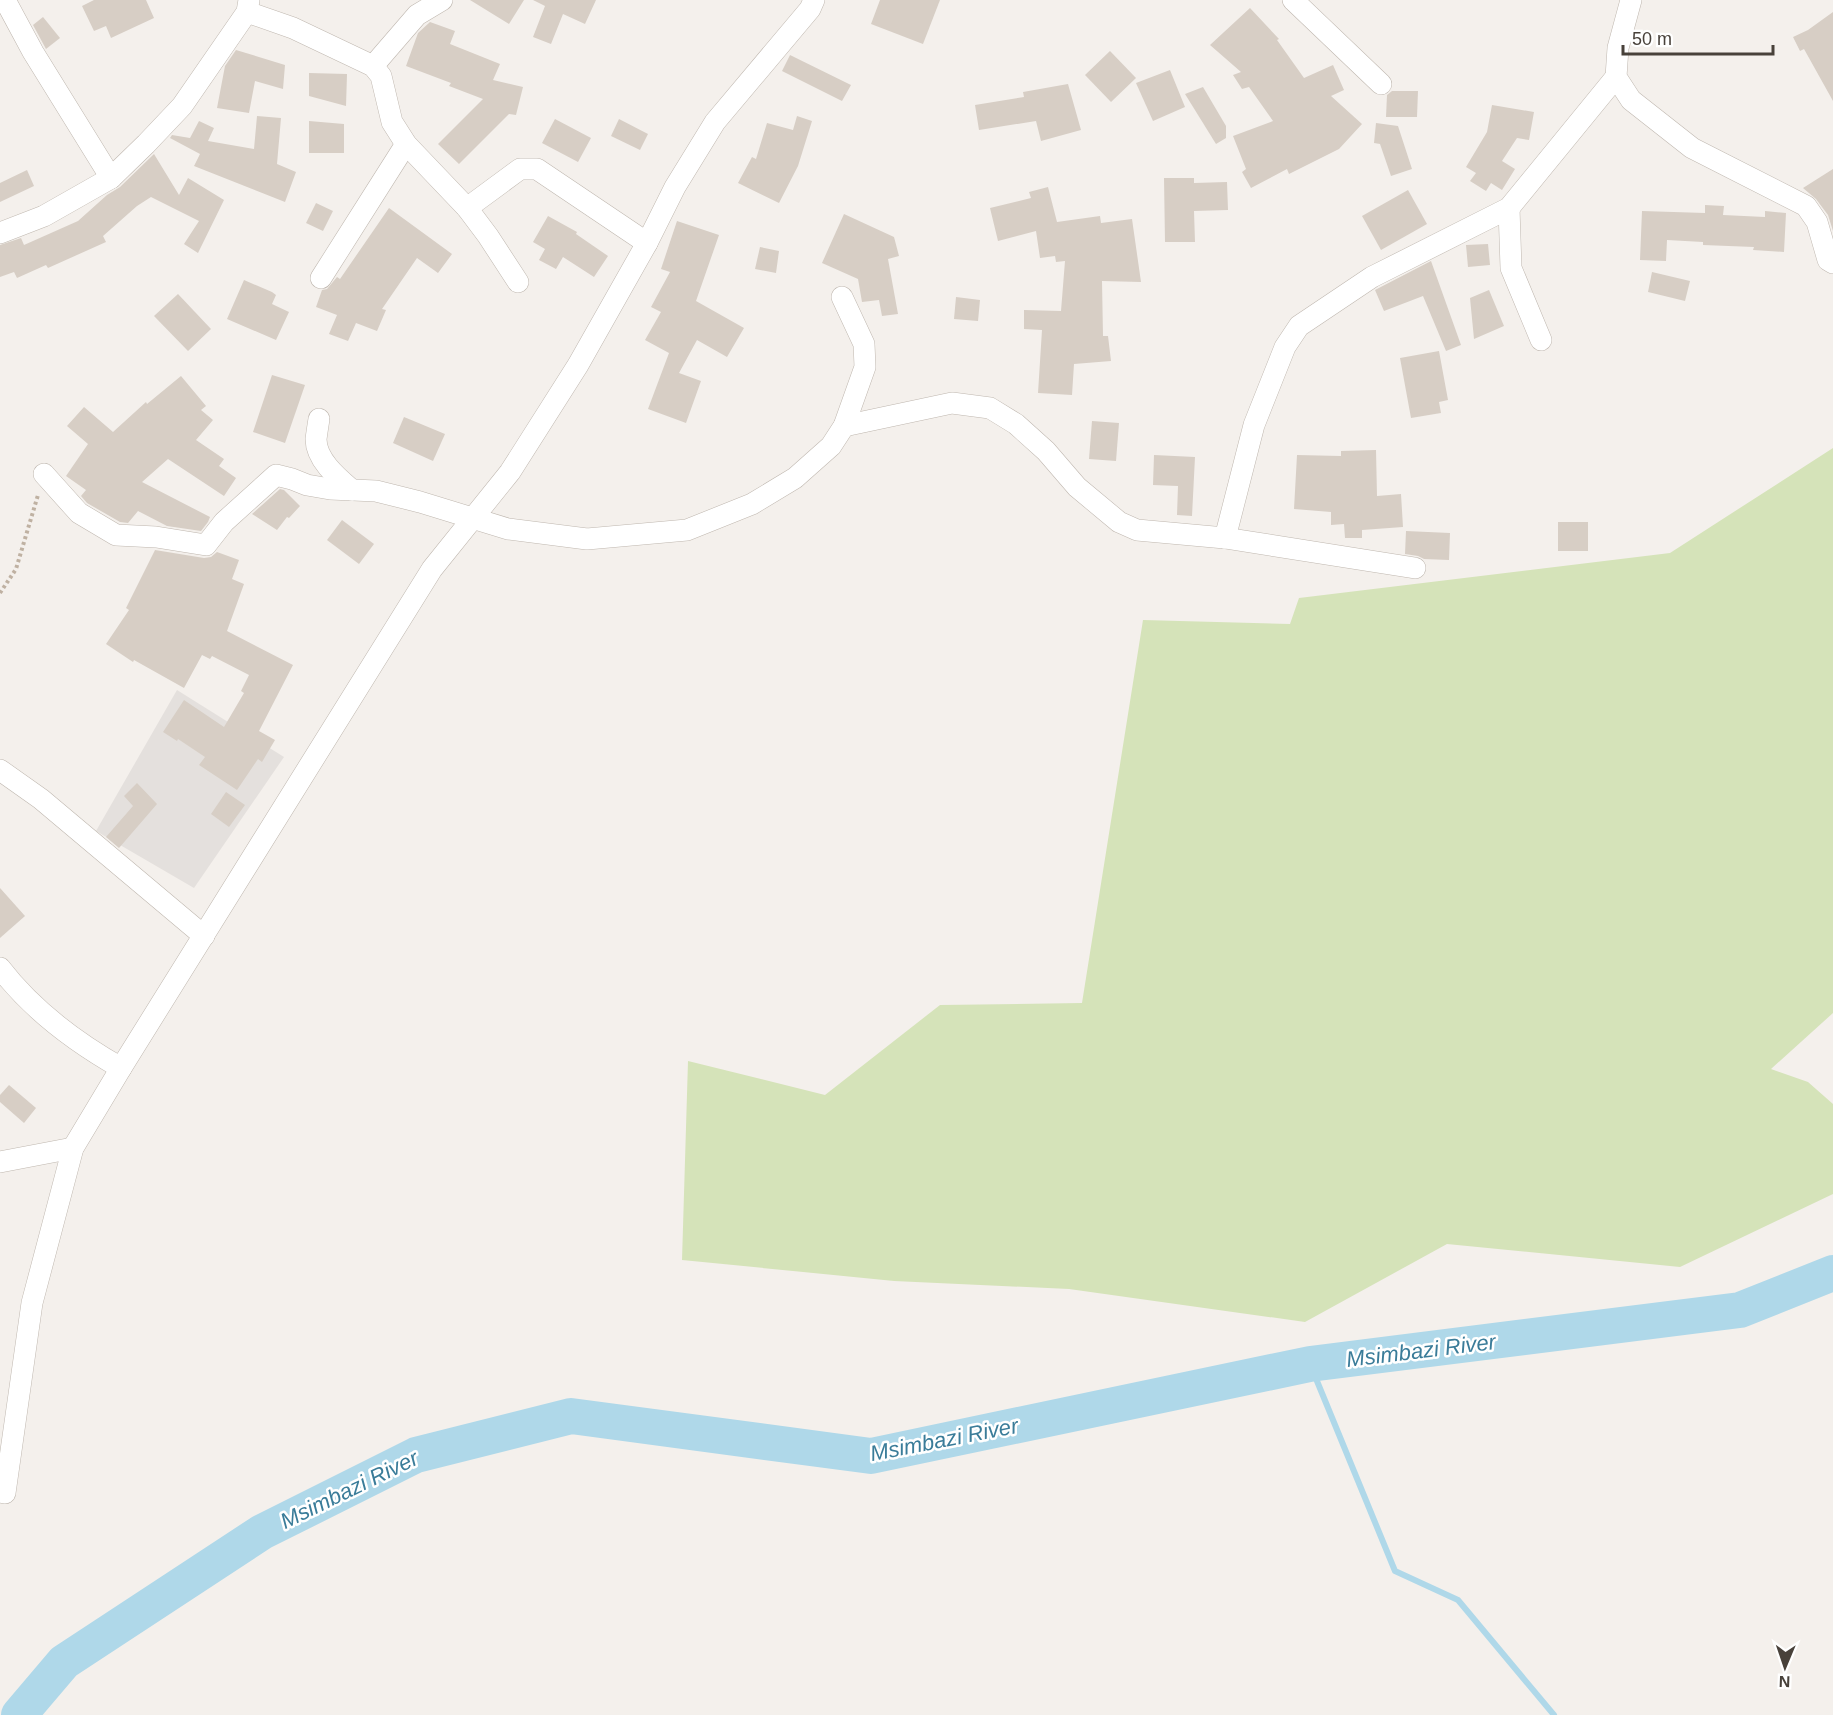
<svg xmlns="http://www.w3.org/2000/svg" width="1833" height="1715" viewBox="0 0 1833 1715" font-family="Helvetica,sans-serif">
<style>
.industrial{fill:#e4e0dd}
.green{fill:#d5e3b9}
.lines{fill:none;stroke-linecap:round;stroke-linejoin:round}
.stream{stroke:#afd8e9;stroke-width:6}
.river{stroke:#afd8e9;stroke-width:36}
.building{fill:#d7cec5}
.street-casing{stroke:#bfb7af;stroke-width:22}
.path{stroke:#bfb1a2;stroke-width:4;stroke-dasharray:3 3;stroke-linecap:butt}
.street{stroke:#fff;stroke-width:21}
.labels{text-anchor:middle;stroke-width:5;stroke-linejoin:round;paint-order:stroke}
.water-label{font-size:22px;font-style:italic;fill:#3a7c99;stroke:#fff}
</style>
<rect width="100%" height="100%" fill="#f4f0ec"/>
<path class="industrial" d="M177,690L284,757L194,888L96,831Z"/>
<path class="green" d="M1833,448V1013L1771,1069L1808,1082L1833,1104V1194L1680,1267L1447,1244L1305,1322L1069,1289L894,1281L682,1260L688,1061L825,1095L940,1005L1082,1003L1143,620L1290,624L1299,598L1670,553Z"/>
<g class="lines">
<path class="stream" d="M1310,1364L1395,1571L1458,1600L1554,1715"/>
<path class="river" d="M19,1715L64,1662L262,1532L416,1455L571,1416L871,1456L1310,1364L1740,1310L1833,1273"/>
</g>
<g class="building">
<path d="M94,0H146L154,18L111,38L106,26L94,31L82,6Z"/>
<path d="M470,0H524L509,24Z"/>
<path d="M533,0H596L585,24L563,14L551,44L533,37L545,6Z"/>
<path d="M880,0H940L923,44L871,24Z"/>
<path d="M1250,8L1279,39L1277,40L1304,78L1333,65L1344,90L1331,96L1362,124L1339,149L1289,174L1287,169L1251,188L1242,172L1246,169L1233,136L1273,121L1249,87L1242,89L1233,75L1241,72L1210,45Z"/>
<path d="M1833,12V101L1804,49L1800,51L1793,37L1808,30Z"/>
<path d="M43,17L60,38L46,49L33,25Z"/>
<path d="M430,22L455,31L450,44L500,64L493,80L523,87L516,115L509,114L459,164L438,144L483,99L449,86L451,83L406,66L418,33Z"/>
<path d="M236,50L285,65L283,89L255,81L249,113L217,108L225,66Z"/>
<path d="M1110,51L1136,78L1111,102L1085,75Z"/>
<path d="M790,55L851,85L842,101L782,71Z"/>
<path d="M1170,70L1185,107L1153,121L1136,83Z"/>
<path d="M309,73L347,74L346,106L309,96Z"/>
<path d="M1068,84L1081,130L1041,141L1036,121L979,130L975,105L1024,97L1023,92Z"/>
<path d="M1203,87L1226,126V138L1216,144L1185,94Z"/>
<path d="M1392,91H1418L1417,117H1386L1387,95Z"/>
<path d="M1492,105L1534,112L1529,140L1517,138L1502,161L1515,169L1502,190L1491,183L1486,191L1470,181L1476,173L1466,167L1487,132Z"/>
<path d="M257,116L281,118L277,164L296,172L285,202L194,166L200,154L170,138L172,135L190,138L199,121L214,128L208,141L254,149Z"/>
<path d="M797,116L812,121L798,166L779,203L738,183L752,157L756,159L767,123L793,130Z"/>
<path d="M555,119L591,138L578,162L542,143Z"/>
<path d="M619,119L648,134L640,150L611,136Z"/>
<path d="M309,121L344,124V153H309Z"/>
<path d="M1376,123L1398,126L1412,169L1391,176L1380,144L1374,143Z"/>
<path d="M154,154L179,195L188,178L224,200L198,253L184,244L199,221L151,197L137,206L103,236L106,242L48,268L46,265L17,278L14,272L0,277V245L21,238L24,245L78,221L107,195L120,187Z"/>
<path d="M1833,169V231L1828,215L1816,199L1803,188Z"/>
<path d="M27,170L34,186L0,202V183Z"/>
<path d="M1164,178H1194V183L1227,182L1228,210L1194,211L1195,242H1165Z"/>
<path d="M1048,187L1057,222L1100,216L1101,223L1132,219L1141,282L1102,281L1103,336H1108L1111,361L1074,364L1072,395L1038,393L1042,330L1024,329V310L1061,311L1065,261L1056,262L1055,256L1040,258L1036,231L998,241L990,208L1031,198L1029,192Z"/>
<path d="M1408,190L1427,224L1381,250L1362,216Z"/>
<path d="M316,203L333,211L323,231L306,223Z"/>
<path d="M1705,205L1724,206L1723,215L1765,217V211L1786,213L1784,252L1753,250L1754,247L1703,245V242L1667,240L1666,261L1640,260L1642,211L1705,213Z"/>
<path d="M389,208L452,254L438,273L417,258L382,309L386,310L377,331L356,323L348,341L329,334L337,315L316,307L322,290L327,289L337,277L340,279Z"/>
<path d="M844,214L894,237L899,256L888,259L898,314L882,316L879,300L862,302L858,279L822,263Z"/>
<path d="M548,216L577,232L576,234L608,256L594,277L563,257L556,269L539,260L545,249L533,242Z"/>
<path d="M677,221L719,235L696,301L744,328L727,357L697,340L679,373L701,381L686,423L648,409L669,353L645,340L661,312L651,307L670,272L661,269Z"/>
<path d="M1488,244L1490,265L1468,267L1466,245Z"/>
<path d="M760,247L779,251L776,273L755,269Z"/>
<path d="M1431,261L1461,345L1446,351L1423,296L1384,311L1375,290Z"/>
<path d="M1652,272L1690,281L1685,301L1648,292Z"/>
<path d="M244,280L272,292L276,295L272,304L289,312L276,340L227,319Z"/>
<path d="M1489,290L1504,326L1474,339L1470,298Z"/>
<path d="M178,294L211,329L188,351L154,316Z"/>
<path d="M956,297L980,300L978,321L954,319Z"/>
<path d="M1439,351L1448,400L1439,402L1441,413L1411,418L1400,358Z"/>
<path d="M272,375L305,385L285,443L253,432Z"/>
<path d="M181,376L206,406L201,410L213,420L196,440L224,459L219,466L236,478L224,496L168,459L142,482L210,517L208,522L201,531L167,526L138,511L128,523L120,522L87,503L81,496L86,490L66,476L88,444L67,426L84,407L113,432L146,402L147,404Z"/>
<path d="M404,417L445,434L433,461L393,443Z"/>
<path d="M1092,421L1119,423L1116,461L1089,459Z"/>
<path d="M1376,450L1377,496L1401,494L1403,527L1362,530V538H1345L1344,524L1331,525V512L1294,509L1297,455L1341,456V451Z"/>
<path d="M1154,455L1195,457L1192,516L1177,515L1178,486L1153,485Z"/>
<path d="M280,489L284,490L300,506L289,518L287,517L277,530L252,514Z"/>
<path d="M342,520L374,544L359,564L327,540Z"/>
<rect x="1558" y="522" width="30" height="29"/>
<path d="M1406,531L1450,533L1449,560L1424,559L1418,556L1405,554Z"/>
<path d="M155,550L204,558L211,557L217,552L239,560L232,579L244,584L227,631L293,665L259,731L275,740L262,762L258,759L237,790L199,765L205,757L178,739L177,741L163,732L184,700L224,727L244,693L241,691L249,675L212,656L210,659L202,655L184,688L134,660L133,662L106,644L129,610L126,608Z"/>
<path d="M137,783L157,804L119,848L106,837L133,806L124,796Z"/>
<path d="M226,792L245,805L229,827L211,814Z"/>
<path d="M0,888L25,916L0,938Z"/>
<path d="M9,1085L36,1108L24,1123L0,1102V1095Z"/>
</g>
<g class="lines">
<defs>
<g id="street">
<path d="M5,0L33,52L111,178"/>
<path d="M1293,0L1381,84"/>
<path d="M1631,0L1618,48L1616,77L1631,100L1692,148L1806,206L1817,222L1828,260L1833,263"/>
<path d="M247,12L293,28L373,66L381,76L392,122L406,144L467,208L488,236L518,282"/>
<path d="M373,66L417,15L442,0"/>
<path d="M467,208L520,169H537L647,243"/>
<path d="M1509,208L1511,268L1541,340"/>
<path d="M0,233L44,216L111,178L146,144L182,106L247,12L249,0"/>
<path d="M321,278L406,144"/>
<path d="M319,419C318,425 317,432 316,439C316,460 338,478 352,490"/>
<path d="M844,426L952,403L990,408L1016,424L1046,451L1077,487L1119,522L1137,530L1225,538L1415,568"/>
<path d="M44,474L79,513L116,535L156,537L206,545L224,522L276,475L292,479L307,485L330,489L376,491L420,502L508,529L587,539L687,530L752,504L795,478L831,446L844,426L865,367L864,344L842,297"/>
<path d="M1225,538L1254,425L1285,347L1299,326L1372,277L1509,208L1616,77"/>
<path d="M0,770L41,799L204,936"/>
<path d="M0,968C33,1011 75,1042 121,1068"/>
<path d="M0,1162L73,1148"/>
<path d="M0,1492L5,1493L32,1303L73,1148L121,1068L432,569L510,472L578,365L647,243L675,187L715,122L810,9L814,0"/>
</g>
</defs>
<use href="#street" class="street-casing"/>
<path class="path" d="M0,593L16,569L38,495"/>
<use href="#street" class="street"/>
</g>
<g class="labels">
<g class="water-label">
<text transform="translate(1421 1350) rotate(-7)" y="8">Msimbazi River</text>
<text transform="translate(944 1439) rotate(-11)" y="8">Msimbazi River</text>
<text transform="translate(349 1489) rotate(-26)" y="8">Msimbazi River</text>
</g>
</g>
<g transform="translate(1785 1667) rotate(182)" stroke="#ffffff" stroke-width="4.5" paint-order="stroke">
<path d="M0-4.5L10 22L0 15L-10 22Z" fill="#48413a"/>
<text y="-9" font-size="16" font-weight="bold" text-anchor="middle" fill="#48413a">N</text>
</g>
<path d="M1623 45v9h150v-9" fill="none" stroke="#48413a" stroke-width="3"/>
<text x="1632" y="45" font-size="18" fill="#48413a" stroke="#ffffff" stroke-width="4.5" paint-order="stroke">50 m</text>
</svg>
